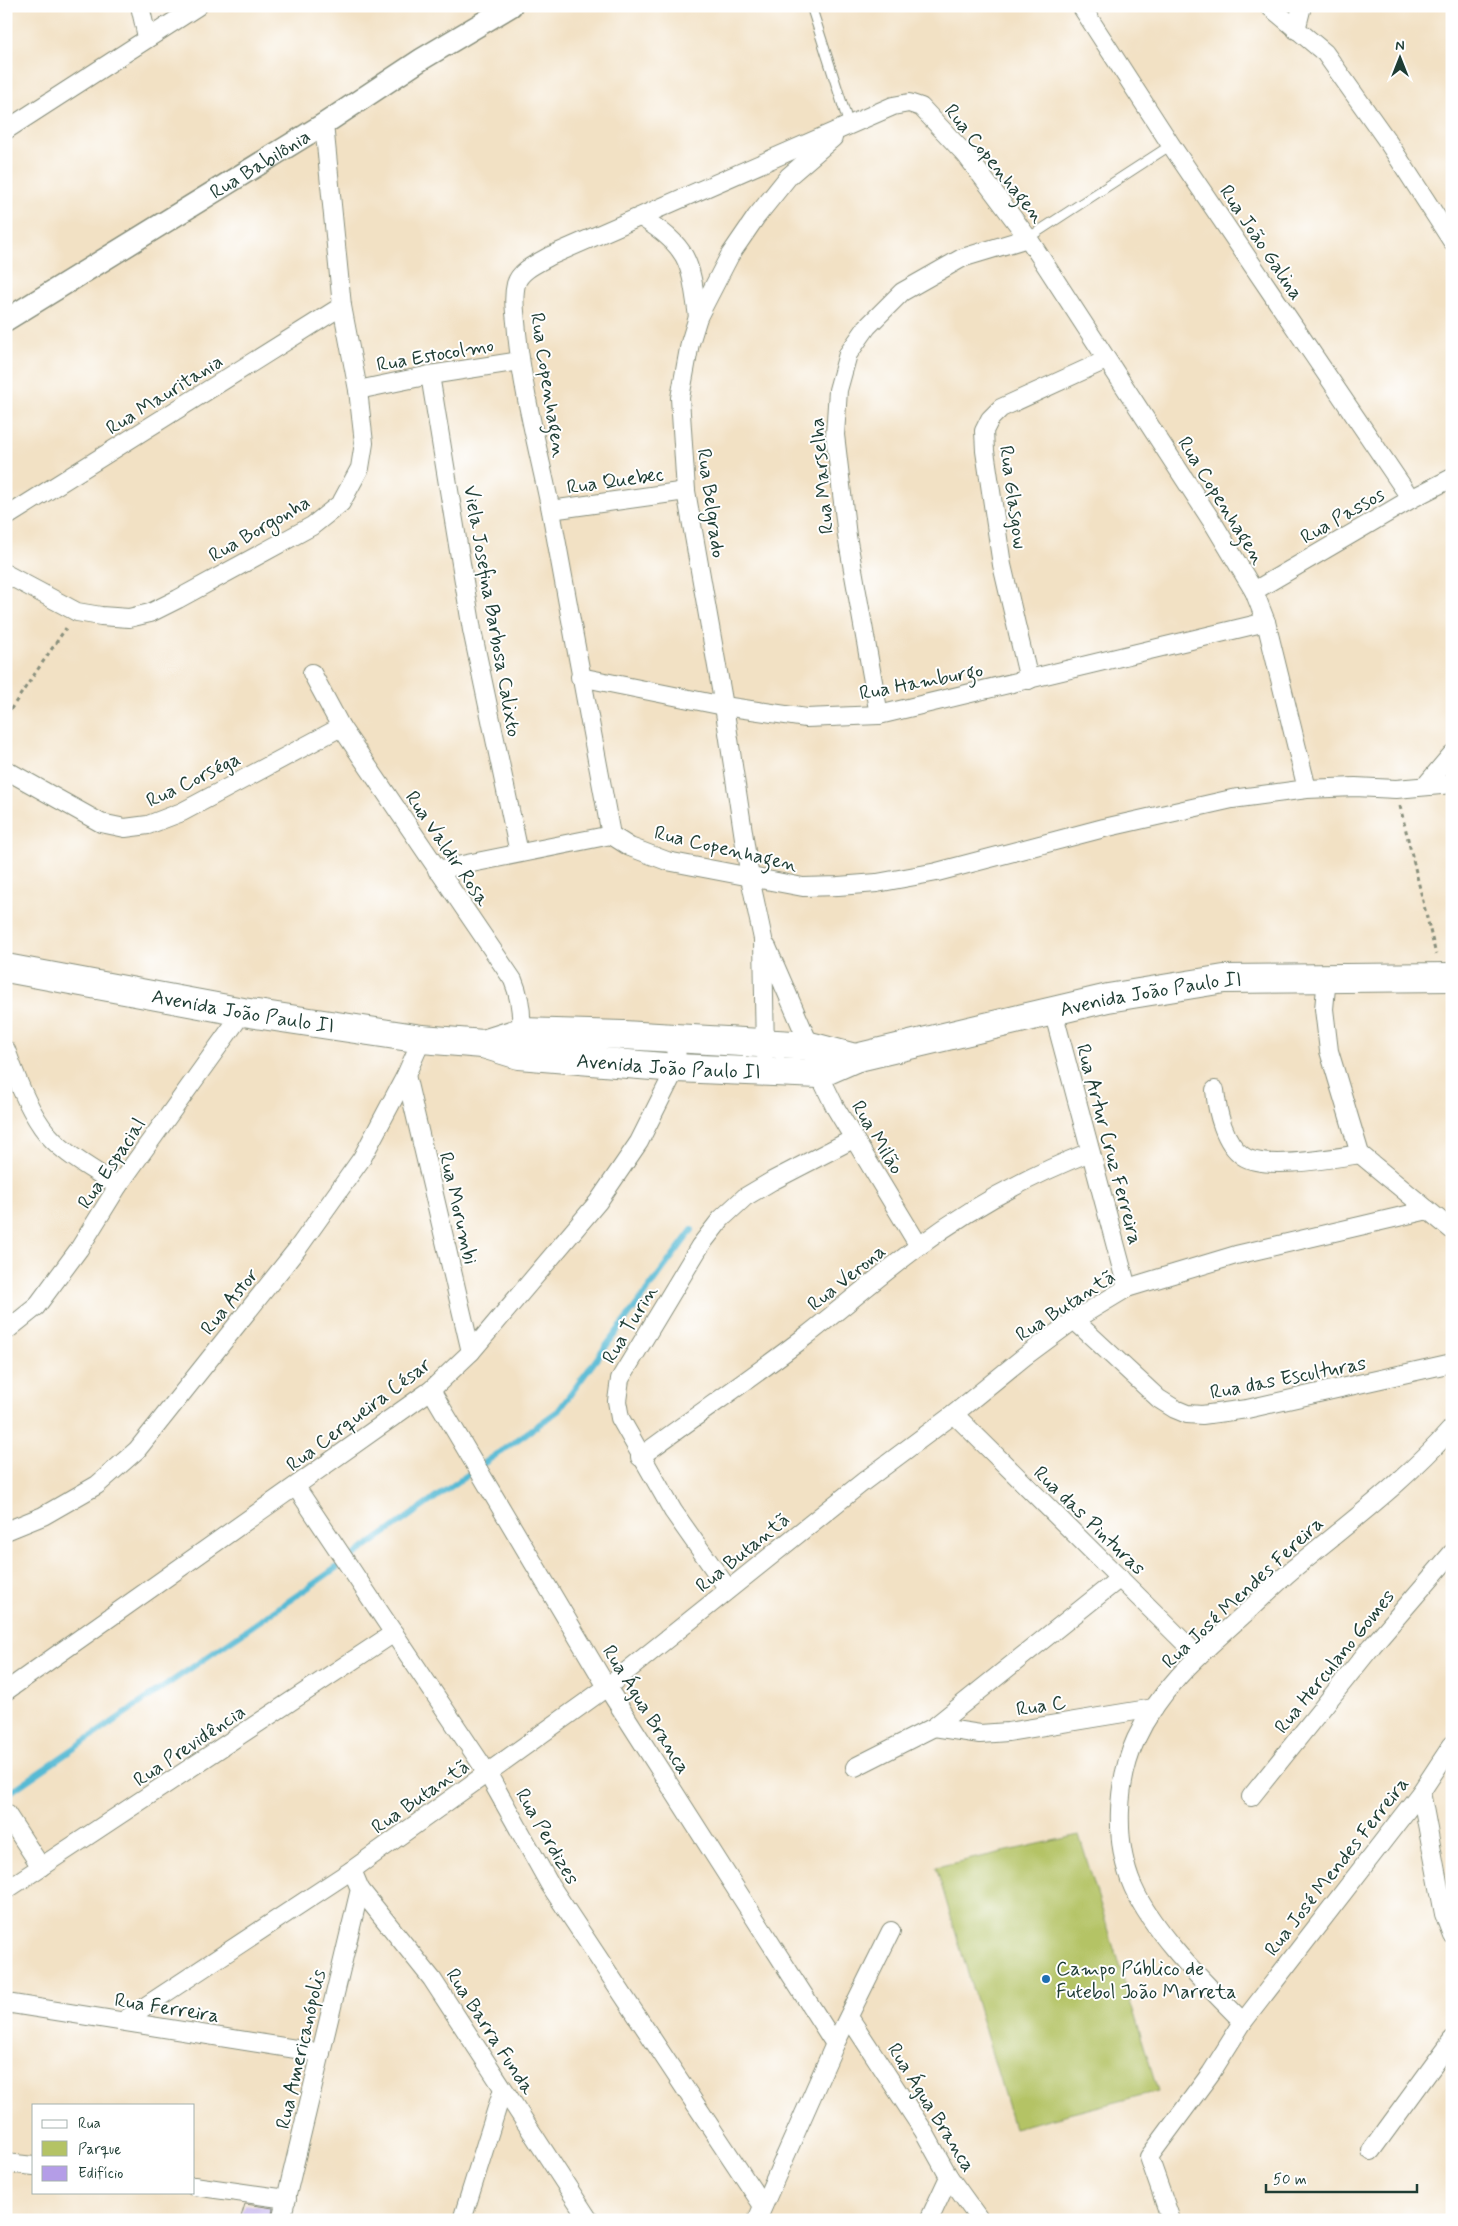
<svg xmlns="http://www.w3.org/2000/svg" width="1458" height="2226" viewBox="0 0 1458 2226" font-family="Mynerve,sans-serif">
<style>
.green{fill:#b4c365;stroke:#6a804c}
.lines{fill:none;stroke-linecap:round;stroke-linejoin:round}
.stream{stroke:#56bad4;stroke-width:6}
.building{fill:#b49de7}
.service-casing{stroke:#888f7c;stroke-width:11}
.minor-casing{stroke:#888f7c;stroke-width:20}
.tertiary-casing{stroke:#888f7c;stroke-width:24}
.primary-casing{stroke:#888f7c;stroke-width:30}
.path{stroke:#888f7c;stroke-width:3;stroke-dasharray:4 4;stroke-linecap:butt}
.service{stroke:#fff;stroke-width:9}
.minor{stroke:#fff;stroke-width:18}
.tertiary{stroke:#fff;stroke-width:21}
.primary{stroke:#fff;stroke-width:28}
.poi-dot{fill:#1f6fb2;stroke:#fff;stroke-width:2}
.labels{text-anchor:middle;stroke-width:4;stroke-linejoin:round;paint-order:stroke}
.street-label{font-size:20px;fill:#1f3d34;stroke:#fff}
.poi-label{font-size:20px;fill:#1f3d34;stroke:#fff;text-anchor:start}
</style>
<rect width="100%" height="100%" fill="#fff"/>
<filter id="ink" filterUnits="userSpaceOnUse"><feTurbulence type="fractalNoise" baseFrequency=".02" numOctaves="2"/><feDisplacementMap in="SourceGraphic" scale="10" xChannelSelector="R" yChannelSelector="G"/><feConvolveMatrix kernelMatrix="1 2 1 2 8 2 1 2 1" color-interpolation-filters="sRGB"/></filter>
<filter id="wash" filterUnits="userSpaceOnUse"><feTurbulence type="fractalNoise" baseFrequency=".0096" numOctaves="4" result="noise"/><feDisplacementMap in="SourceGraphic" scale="20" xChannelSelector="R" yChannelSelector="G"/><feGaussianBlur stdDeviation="1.12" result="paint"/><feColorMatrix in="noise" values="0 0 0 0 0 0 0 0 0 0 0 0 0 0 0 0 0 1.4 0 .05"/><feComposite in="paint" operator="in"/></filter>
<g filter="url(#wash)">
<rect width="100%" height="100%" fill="#f2e1c4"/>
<path class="green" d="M1079,1835L1158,2091L1014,2128L936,1867Z"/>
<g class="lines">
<path class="stream" d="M12,1791L312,1585L558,1411L692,1230"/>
</g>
<g id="blocks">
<path class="building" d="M245,2204L273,2208L271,2220H240Z"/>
</g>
</g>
<g filter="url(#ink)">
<use href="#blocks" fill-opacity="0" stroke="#888f7c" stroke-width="1"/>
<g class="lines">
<defs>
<g id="service">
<path d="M811,6L849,125"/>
<path d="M1028,238L1171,145"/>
</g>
<g id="minor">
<path d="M140,6L147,37"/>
<path d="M1081,6L1171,145L1411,499"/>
<path d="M1269,6L1325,53L1386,139L1452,241"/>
<path d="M1296,30L1302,6"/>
<path d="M6,130L198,6"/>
<path d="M641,217C690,249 690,260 698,317"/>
<path d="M430,375L472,630L519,853"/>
<path d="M358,390L430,375L520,361"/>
<path d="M551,510L686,491"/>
<path d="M6,517L342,306"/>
<path d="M6,574L77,612L101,616L129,618L150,613L178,599L312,526L341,503L360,468L364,443L358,390L342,306L324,124"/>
<path d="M1254,591L1411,499L1452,478"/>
<path d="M312,673L341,727L513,980C521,999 523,1019 520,1041"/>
<path d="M580,677L724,706L806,718L879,715L1266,622"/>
<path d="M1029,680L1002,565L985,451L984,431L990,419L1001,408L1106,360"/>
<path d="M879,715L847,536L835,435L838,390L848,354L867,327L902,292L962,258L1028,238"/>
<path d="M6,770L101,823L125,828L148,825L182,812L341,727"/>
<path d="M1425,786L1452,754"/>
<path d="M1307,789L1266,622L1254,591L1215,526L1028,238L966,155L921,107L909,103L893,106L550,256C538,263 520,270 516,284C512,300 516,317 517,333C523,394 539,452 551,511C571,619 590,727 611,835L630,847L667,861L803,887L838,886L877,883L937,872L1104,828L1232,799L1307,789L1355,787L1396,789L1452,784"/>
<path d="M437,870L611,835"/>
<path d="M767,947L810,1046L819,1074L835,1107L919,1246"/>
<path d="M1327,977L1324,1009L1329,1051L1360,1154L1452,1230"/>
<path d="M1053,1011L1127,1288"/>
<path d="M6,1050C16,1077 26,1104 42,1127C60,1153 93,1169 118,1186"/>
<path d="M765,1053L763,939L750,878L724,706L686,491L680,398L690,343L698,317L730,255L756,217L789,176L833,138"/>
<path d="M406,1075L471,1352"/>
<path d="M1215,1090C1217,1111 1224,1143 1243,1156C1264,1171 1334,1158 1360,1154"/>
<path d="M1074,1320L1159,1399L1175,1409L1187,1414L1202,1415L1247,1409L1452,1363"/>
<path d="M6,1331L36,1307L79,1249L118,1186L243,1012"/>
<path d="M431,1390L607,1687L835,2044"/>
<path d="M954,1414L1198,1656"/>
<path d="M640,1457C695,1416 752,1378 806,1336C843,1307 880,1275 918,1247C971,1207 1029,1176 1090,1152"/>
<path d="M296,1487L488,1774L550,1885L763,2206"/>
<path d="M6,1531L43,1516L97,1485L137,1450L298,1248L362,1158L406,1075L422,1039"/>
<path d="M728,1589L673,1511L620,1418L617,1401L620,1379L700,1246L721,1219L745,1197L772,1181L853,1139"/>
<path d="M6,1691L431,1390L471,1352L598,1202L639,1142L676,1068L677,1039"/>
<path d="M934,1727L980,1734L1008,1732L1154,1708"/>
<path d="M855,1767L934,1727L1120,1578"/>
<path d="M1421,1792L1444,1914L1452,1935"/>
<path d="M1251,1797L1372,1646L1452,1553"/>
<path d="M6,1813L41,1867"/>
<path d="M352,1870L360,1889L432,1979L589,2220"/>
<path d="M6,1890L394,1633"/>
<path d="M6,2003L321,2053"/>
<path d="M849,2017L923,2130L949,2177L980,2220"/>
<path d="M123,2021L352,1870L607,1687L863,1482L954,1414L1024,1357L1074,1320L1127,1288L1236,1255L1428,1210"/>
<path d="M1243,2022C1206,1984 1155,1936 1133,1887C1114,1843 1116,1783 1136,1739C1159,1689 1201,1653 1241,1617C1259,1601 1275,1584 1293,1569C1347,1524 1406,1481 1452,1428"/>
<path d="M1371,2151L1452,2040"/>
<path d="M6,2163L34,2166"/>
<path d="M194,2186L287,2199"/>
<path d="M281,2220L360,1889"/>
<path d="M462,2220L503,2089"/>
<path d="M757,2220L835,2044L891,1931"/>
<path d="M929,2220L949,2177"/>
<path d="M1171,2220L1149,2157L1211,2073L1243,2022L1421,1792L1452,1745"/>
</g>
<g id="tertiary">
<path id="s1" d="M6,320L324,124L422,59L511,6"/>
</g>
<g id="primary">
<path id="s2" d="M6,968L243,1012L422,1039L483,1044L519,1055L676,1068L819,1074L855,1058L1108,998L1224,979L1452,977"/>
<path d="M483,1044L521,1032L623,1035L810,1046L855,1058"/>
</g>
</defs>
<use href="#service" class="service-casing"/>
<use href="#minor" class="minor-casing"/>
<use href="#tertiary" class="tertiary-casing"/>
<use href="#primary" class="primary-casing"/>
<g class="path">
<path d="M6,716L66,628"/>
<path d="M1400,806L1436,955"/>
</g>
<use href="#service" class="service"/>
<use href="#minor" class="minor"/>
<use href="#tertiary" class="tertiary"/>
<use href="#primary" class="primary"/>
</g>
</g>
<circle class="poi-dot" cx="1046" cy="1979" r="5"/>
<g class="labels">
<g class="street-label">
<text transform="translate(995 163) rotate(51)" y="7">Rua Copenhagen</text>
<text dy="7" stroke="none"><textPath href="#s1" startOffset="298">Rua Babilônia</textPath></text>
<text transform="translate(1262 242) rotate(56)" y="7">Rua João Galina</text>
<text transform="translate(435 354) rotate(-10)" y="7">Rua Estocolmo</text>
<text transform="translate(549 385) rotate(81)" y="7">Rua Copenhagen</text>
<text transform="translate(164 394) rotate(-32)" y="7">Rua Mauritania</text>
<text transform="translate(821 476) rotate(-95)" y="7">Rua Marselha</text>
<text transform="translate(615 480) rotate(-8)" y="7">Rua Quebec</text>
<text transform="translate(1014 497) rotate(82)" y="7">Rua Glasgow</text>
<text transform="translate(1222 500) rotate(58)" y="7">Rua Copenhagen</text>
<text transform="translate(712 503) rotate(82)" y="7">Rua Belgrado</text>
<text transform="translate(1342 515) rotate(-30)" y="7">Rua Passos</text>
<text transform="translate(259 528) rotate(-30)" y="7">Rua Borgonha</text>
<text transform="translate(493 611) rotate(80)" y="7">Viela Josefina Barbosa Calixto</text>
<text transform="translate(921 681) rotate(-11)" y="7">Rua Hamburgo</text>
<text transform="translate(193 779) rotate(-26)" y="7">Rua Corséga</text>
<text transform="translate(448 848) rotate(56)" y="7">Rua Valdir Rosa</text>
<text transform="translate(726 848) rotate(13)" y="7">Rua Copenhagen</text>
<text dy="7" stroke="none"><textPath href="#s2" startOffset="1164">Avenida João Paulo II</textPath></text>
<text dy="7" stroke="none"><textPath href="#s2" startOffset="241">Avenida João Paulo II</textPath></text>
<text dy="7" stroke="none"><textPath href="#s2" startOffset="671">Avenida João Paulo II</textPath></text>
<text transform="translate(878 1137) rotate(59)" y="7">Rua Milão</text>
<text transform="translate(1110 1144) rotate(75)" y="7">Rua Artur Cruz Ferreira</text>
<text transform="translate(111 1163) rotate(-56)" y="7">Rua Espacial</text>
<text transform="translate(459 1208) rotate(77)" y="7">Rua Morumbi</text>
<text transform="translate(846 1277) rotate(-39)" y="7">Rua Verona</text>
<text transform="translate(229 1301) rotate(-51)" y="7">Rua Astor</text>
<text transform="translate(1065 1305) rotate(-33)" y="7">Rua Butantã</text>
<text transform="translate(629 1324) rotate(-59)" y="7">Rua Turin</text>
<text transform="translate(1288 1377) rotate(-11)" y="7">Rua das Esculturas</text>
<text transform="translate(358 1414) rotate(-37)" y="7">Rua Cerqueira César</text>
<text transform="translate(1090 1520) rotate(44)" y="7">Rua das Pinturas</text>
<text transform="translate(742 1552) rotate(-39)" y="7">Rua Butantã</text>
<text transform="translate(1242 1592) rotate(-43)" y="7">Rua José Mendes Fereira</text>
<text transform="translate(1334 1661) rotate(-51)" y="7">Rua Herculano Gomes</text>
<text transform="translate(1041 1705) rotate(-9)" y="7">Rua C</text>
<text transform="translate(647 1709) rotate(58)" y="7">Rua Água Branca</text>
<text transform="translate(189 1745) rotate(-34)" y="7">Rua Previdência</text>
<text transform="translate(420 1796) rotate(-35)" y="7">Rua Butantã</text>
<text transform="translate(548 1836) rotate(60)" y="7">Rua Perdizes</text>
<text transform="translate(1336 1866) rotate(-52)" y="7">Rua José Mendes Ferreira</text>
<text transform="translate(167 2007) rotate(9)" y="7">Rua Ferreira</text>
<text transform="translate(491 2031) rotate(57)" y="7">Rua Barra Funda</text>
<text transform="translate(300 2049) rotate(-77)" y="7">Rua Americanópolis</text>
<text transform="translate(932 2107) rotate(58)" y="7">Rua Água Branca</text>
</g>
<g class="poi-label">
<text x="1056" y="1975">Campo Público de<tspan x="1056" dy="23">Futebol João Marreta</tspan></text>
</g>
</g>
<rect width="1458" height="2226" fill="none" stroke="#fff" stroke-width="25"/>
<rect x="32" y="2104" width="162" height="90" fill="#ffffff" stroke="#a5b1ae"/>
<rect x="42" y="2120" width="25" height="8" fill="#ffffff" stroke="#a5b1ae"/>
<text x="78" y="2128" font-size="15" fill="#1f3d34">Rua</text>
<rect x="42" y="2141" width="25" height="15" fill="#b4c365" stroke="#a5b1ae"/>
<text x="78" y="2154" font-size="15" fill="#1f3d34">Parque</text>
<rect x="42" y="2166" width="25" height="15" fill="#b49de7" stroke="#a5b1ae"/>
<text x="78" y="2178" font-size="15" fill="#1f3d34">Edifício</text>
<g transform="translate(1400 58)" stroke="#ffffff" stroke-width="4" paint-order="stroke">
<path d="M0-4L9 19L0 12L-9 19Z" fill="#1f3d34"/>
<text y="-8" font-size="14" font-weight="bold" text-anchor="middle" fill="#1f3d34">N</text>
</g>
<path d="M1266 2184v8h151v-8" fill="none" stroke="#1f3d34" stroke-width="2.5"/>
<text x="1273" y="2184" font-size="15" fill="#1f3d34" stroke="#ffffff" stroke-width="4" paint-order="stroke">50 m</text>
</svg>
